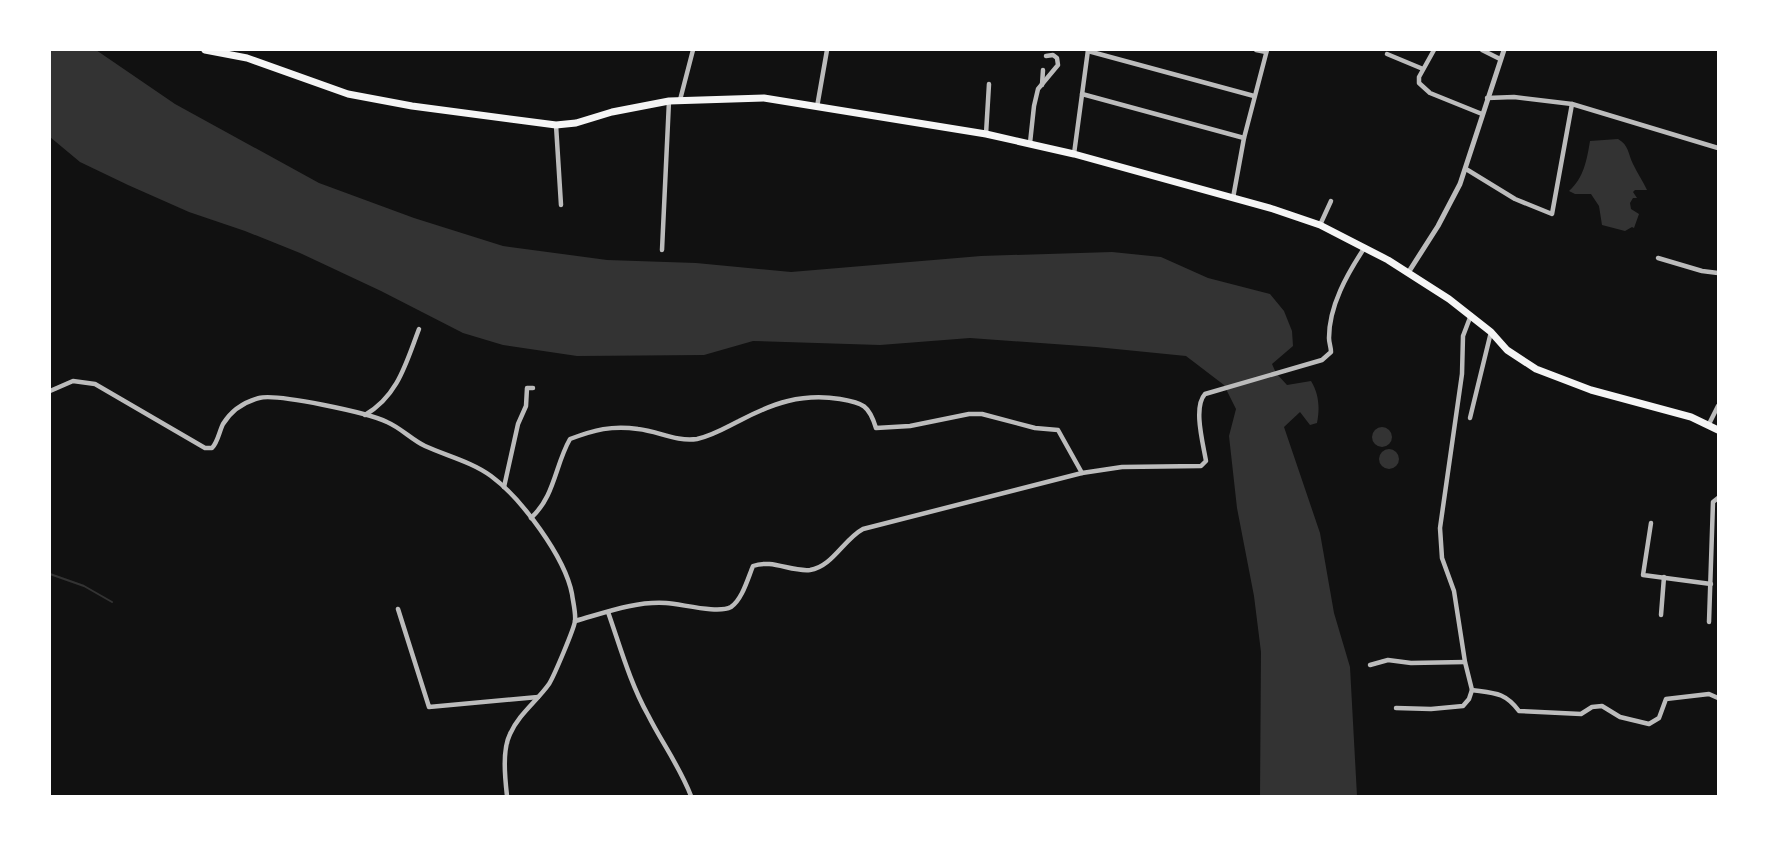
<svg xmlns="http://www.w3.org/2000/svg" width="1768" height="846" viewBox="0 0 1768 846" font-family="Arial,sans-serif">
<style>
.water{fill:#333}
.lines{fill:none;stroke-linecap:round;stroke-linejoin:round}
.stream{stroke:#333;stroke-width:2}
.minor{stroke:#bcbcbc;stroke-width:4.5}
.tertiary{stroke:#bcbcbc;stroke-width:5}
.primary{stroke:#f5f5f5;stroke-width:7}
</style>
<rect width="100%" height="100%" fill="#111"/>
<g class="water">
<path d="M50,50H96L175,104L319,183L414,218L503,246L607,260L696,263L791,272L981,256L1112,252L1161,257L1208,278L1270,294L1284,311L1292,331L1293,346L1272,364L1276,373L1287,385L1311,381C1319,394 1320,408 1317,423L1310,425L1300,412L1284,427L1320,533L1334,613L1350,667L1357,796H1260L1261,652L1254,596L1237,508L1229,436L1236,409L1224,385L1186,356L1096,347L970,338L880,345L753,341L704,355L577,356L503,345L463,333L381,291L300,253L245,231L189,212L128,185L80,162L50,137Z"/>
<path d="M1618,139C1629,145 1628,154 1633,164C1637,173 1643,181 1647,190H1635L1633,192L1637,198H1633L1630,203L1631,209L1639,214L1634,228L1632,227L1625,231L1602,225L1599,206L1591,194H1575L1569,191C1584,178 1587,159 1590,141Z"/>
<circle cx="1382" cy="437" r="10"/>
<circle cx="1389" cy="459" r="10"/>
</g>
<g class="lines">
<path class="stream" d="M50,574L84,586L112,602"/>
<g class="minor">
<path d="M1256,50L1266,52"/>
<path d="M1434,50L1419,77V83L1430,93L1482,114"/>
<path d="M1482,50L1500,59"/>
<path d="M1088,51L1254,96"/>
<path d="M1387,54L1423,69"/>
<path d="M1042,85L1043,70"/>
<path d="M1082,94L1244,138"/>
<path d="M1487,98L1514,97L1572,104L1718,148"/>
<path d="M680,100L693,50"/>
<path d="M817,107L827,50"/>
<path d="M556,125L561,205"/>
<path d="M986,134L989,84"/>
<path d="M1030,143L1034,106L1038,89L1058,65L1057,58L1053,55L1046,56"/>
<path d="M1074,154L1088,50"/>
<path d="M1466,169L1515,199L1552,214L1572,104"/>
<path d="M1233,198L1244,138L1267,50"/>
<path d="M1320,225L1331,201"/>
<path d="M662,250L669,101"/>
<path d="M1658,258L1702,271L1718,273"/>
<path d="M1471,315L1463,336L1462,374L1440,528L1442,558L1454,591L1465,662L1472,690C1494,693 1505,692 1519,711L1581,714L1592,707L1602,706L1620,717L1649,724L1659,718L1666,699L1709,694L1718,698"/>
<path d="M50,391L73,381L95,384L205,448H212C218,442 219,432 223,424C231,411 244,402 259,398C276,393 369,413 387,422C401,428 412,440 425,446C447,456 472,462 491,476C521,498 565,557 572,594C573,602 576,613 575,621C574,629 554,676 549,684C537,701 519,714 510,734C502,750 505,778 507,796"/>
<path d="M365,415C398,396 406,363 419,329"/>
<path d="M1470,418L1491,332"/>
<path d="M1709,424L1718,406"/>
<path d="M504,487L518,424L526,406L527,388H533"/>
<path d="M531,518C555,496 555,465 570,439C594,430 612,425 638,429C658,431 676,442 697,439C712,436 725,428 739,421C773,403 802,393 840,399C863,403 869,405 876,428L910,426L969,414H982L1035,428L1058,430L1082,473"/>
<path d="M1651,523L1643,575L1711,584"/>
<path d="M398,609L429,707L538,697"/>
<path d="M608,612C620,646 630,683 648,715C662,743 680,767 691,796"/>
<path d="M1661,615L1664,577"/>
<path d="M575,621C604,613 635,601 666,603C682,604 718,614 731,607C742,600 748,578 753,566C772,559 791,572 810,570C832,567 844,539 863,529L1082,473L1122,467L1201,466L1206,461C1203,443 1193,407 1205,394L1322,360L1331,352C1331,347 1329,343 1329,338C1329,306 1347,274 1365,247"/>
<path d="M1709,622L1713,502L1718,498"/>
<path d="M1370,665L1388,660L1411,663L1465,662"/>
<path d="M1396,708L1431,709L1463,706L1469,699L1472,690"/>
</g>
<path class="tertiary" d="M1408,273L1438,226L1460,184L1504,50"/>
<path class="primary" d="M205,50L247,58L348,94L412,106L556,125L576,123L612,112L669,101L764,98L986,134L1074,154L1273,209L1320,225L1388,260L1449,299L1491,332L1507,350L1536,369L1591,390L1691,417L1718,430"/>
</g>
<rect width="1768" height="846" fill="none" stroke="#ffffff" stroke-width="102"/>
</svg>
